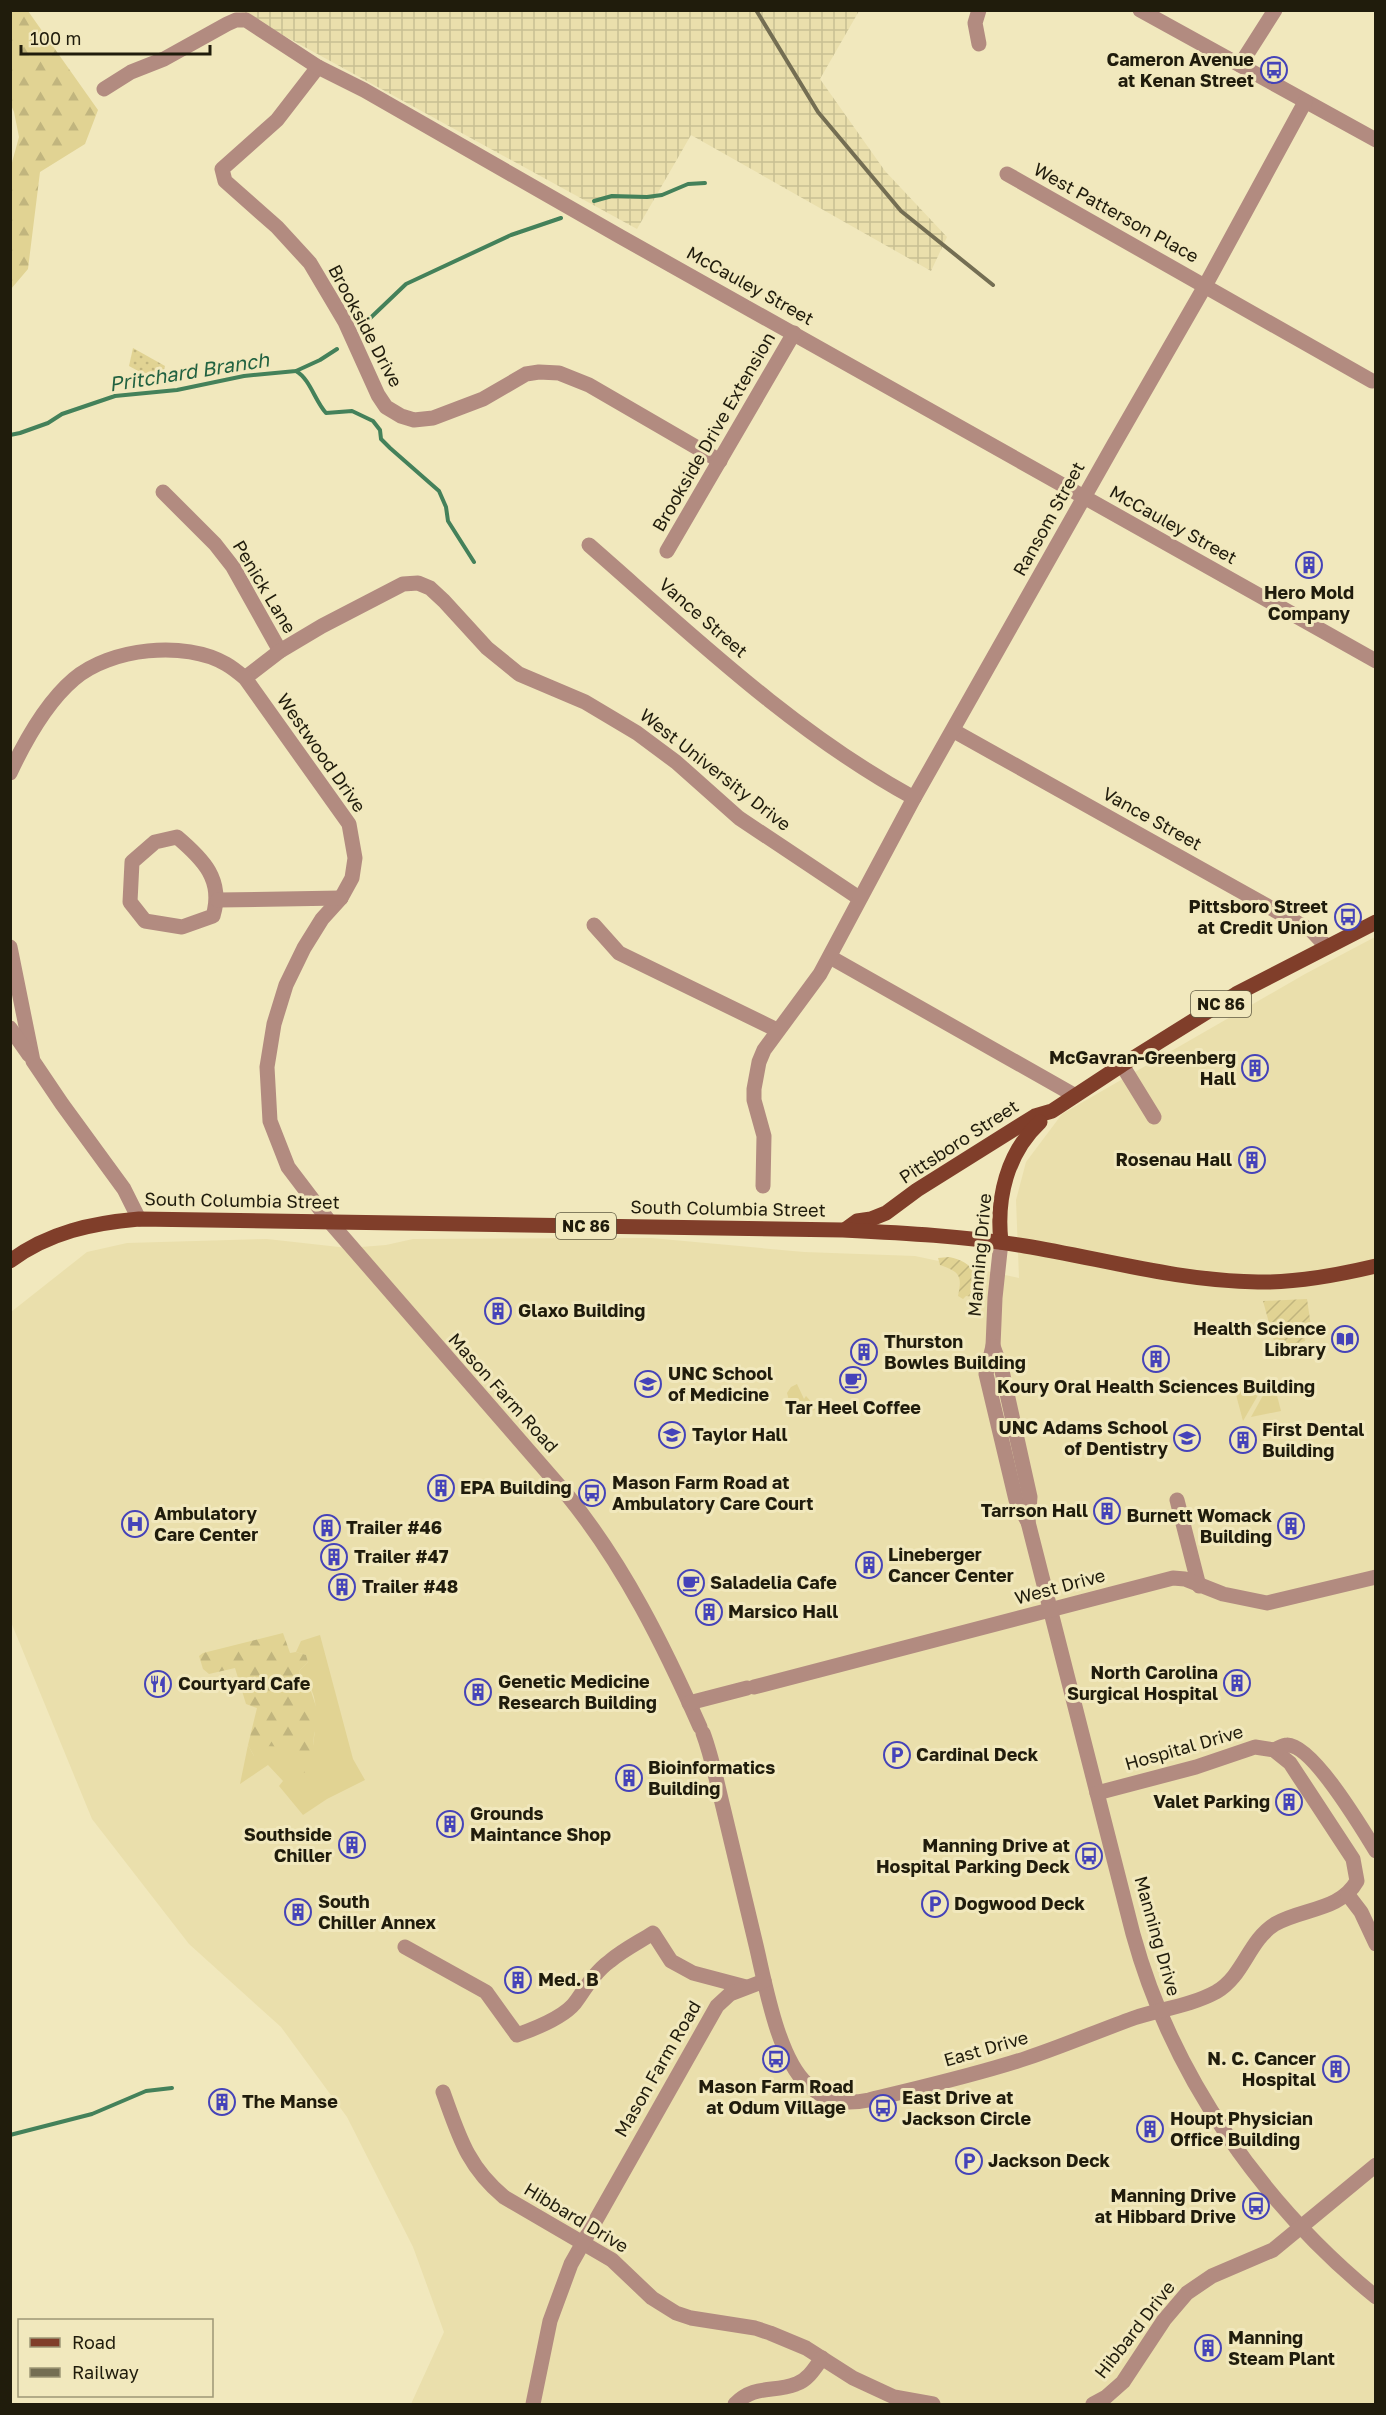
<svg xmlns="http://www.w3.org/2000/svg" width="1386" height="2415" viewBox="0 0 1386 2415" font-family="'Golos Text',sans-serif">
<style>
.built{fill:#eadfac}
.industrial{fill:url(#industrial-grid)}
.grass{fill:#e1d393}
.forest{fill:url(#forest-firs)}
.park{fill:url(#park-dots)}
.garden{fill:url(#garden-furrows)}
.lines{fill:none;stroke-linecap:round;stroke-linejoin:round}
.stream{stroke:#44815a;stroke-width:4}
.minor{stroke:#b28b80;stroke-width:15}
.major{stroke:#803e2a;stroke-width:15}
.rail{stroke:#746e53;stroke-width:4}
.labels{text-anchor:middle;stroke-width:6;stroke-linejoin:round;paint-order:stroke}
.shield{fill:#f1e8bd;stroke:#5f5941;stroke-width:1.5}
.shield-label{font-size:16px;font-weight:bold;fill:#201c0c}
.poi-label{font-size:18px;font-weight:bold;fill:#201c0c;stroke:#f1e8bd;text-anchor:start}
.street-label{font-size:18px;fill:#201c0c;stroke:#f1e8bd}
.water-label{font-size:20px;font-style:italic;fill:#226241;stroke:#f1e8bd}
</style>
<defs>
<pattern id="industrial-grid" width="8" height="8" patternUnits="userSpaceOnUse" patternTransform="scale(1.5)"><rect width="8" height="8" fill="#eadfac"/><path d="M0 4h8M4 0v8" fill="none" stroke="#c8bf93"/></pattern>
<pattern id="forest-firs" width="22" height="20" patternUnits="userSpaceOnUse" patternTransform="scale(1.5)"><rect width="22" height="20" fill="#e1d393"/><path d="M5 1l3.5 6h-7zM16 11l3.5 6h-7z" fill="#c1b57e"/></pattern>
<pattern id="park-dots" width="8" height="8" patternUnits="userSpaceOnUse" patternTransform="scale(1.5)"><rect width="8" height="8" fill="#e1d393"/><path d="M2 2h.1M6 6h.1" fill="none" stroke="#c1b57e" stroke-width="1.8" stroke-linecap="round"/></pattern>
<pattern id="garden-furrows" width="10" height="10" patternUnits="userSpaceOnUse" patternTransform="scale(1.5)"><rect width="10" height="10" fill="#e1d393"/><path d="M-1 1l2-2M0 10L10 0M9 11l2-2" fill="none" stroke="#c1b57e"/></pattern>
</defs>
<rect width="100%" height="100%" fill="#f1e8bd"/>
<path class="built" d="M1375,937V2404H411L444,2332L413,2247L347,2117L281,2027L189,1944L92,1819L11,1622V1312L87,1252L127,1243L267,1239L348,1248L386,1245L413,1239L651,1238L804,1252L915,1256L1019,1278L1016,1200L1026,1162L1062,1114L1305,974Z"/>
<path class="industrial" d="M239,11H859L820,79L885,171L947,237L931,271L691,135L637,229Z"/>
<g class="grass">
<path d="M1273,1380L1281,1411L1251,1417L1271,1381Z"/>
<path d="M1265,1383L1243,1421L1235,1391Z"/>
<path d="M797,1384L804,1399L806,1396L815,1406V1410L795,1414L792,1412L787,1393L791,1387Z"/>
<path d="M320,1635L353,1759L365,1780L327,1799L303,1815L279,1786L283,1781L268,1765L240,1784L248,1745L254,1756L259,1746H313C315,1728 319,1708 312,1691C308,1684 302,1679 299,1671L308,1662L306,1655L296,1652L301,1641Z"/>
</g>
<g class="forest">
<path d="M11,10L28,11L98,110L85,144L40,172L28,269L11,289V166L19,137L14,112L11,105Z"/>
<path d="M283,1633L290,1653L296,1652L306,1655L308,1662L299,1671L301,1678L307,1679L319,1716L314,1735L313,1746L317,1755L313,1769L303,1773L297,1747L260,1746L261,1755L254,1756L248,1745L257,1708L246,1704L235,1668L209,1674L203,1669L199,1656L203,1653Z"/>
</g>
<path class="park" d="M133,348L165,366L160,383L129,366Z"/>
<g class="garden">
<path d="M949,1257C971,1261 981,1274 976,1297L966,1296L963,1299L958,1296C962,1277 961,1272 940,1265L938,1258Z"/>
<path d="M1307,1299L1312,1333L1304,1336L1305,1341L1277,1352L1263,1301Z"/>
</g>
<g class="lines">
<g class="stream">
<path d="M594,201L612,196L647,197L662,195L688,184L705,183"/>
<path d="M363,325L406,284L511,235L561,218"/>
<path d="M296,371C310,379 315,401 326,413L352,411L373,421L380,430L381,439L390,448L439,491L446,507L448,521L474,562"/>
<path d="M10,435L20,433L48,423L62,414L115,396L177,390L244,376L296,371L320,360L337,349"/>
<path d="M10,2135L92,2114L146,2091L172,2088"/>
</g>
<g class="minor">
<path d="M979,10L975,23L979,44"/>
<path d="M1140,10L1376,140"/>
<path d="M1240,65L1275,10"/>
<path d="M318,67L277,120L222,169L225,181L277,227L310,263L345,322L378,395L386,407L401,416L414,420L433,418L483,399L526,374L539,372L559,373L589,385L720,461"/>
<path d="M104,89L131,72L164,59L227,24L236,20H246L318,67L364,90L621,237L1376,661"/>
<path d="M1007,174L1372,381"/>
<path d="M163,492L215,544L233,567L280,651"/>
<path d="M589,545C692,635 793,732 914,798"/>
<path d="M667,551L794,333"/>
<path d="M245,678L280,651L322,626L403,584L418,583L430,588L444,601L487,648L519,674L585,702L637,733L676,762L739,818L859,898"/>
<path d="M954,731L1312,931L1327,947"/>
<path d="M10,773C25,741 48,701 74,679C110,648 185,640 226,664C233,668 239,673 245,678L349,824L355,858L352,878L341,898L322,919L304,948L286,985L274,1024L267,1067L270,1121L288,1167L329,1221L568,1496C624,1565 664,1646 700,1727"/>
<path d="M177,837C203,859 224,880 213,916L182,927L145,921L130,902L132,862L155,842Z"/>
<path d="M218,900L341,898"/>
<path d="M594,925L619,953L777,1030"/>
<path d="M10,947L33,1061L62,1104L124,1189L139,1219"/>
<path d="M830,957L1074,1095"/>
<path d="M10,1028L29,1055"/>
<path d="M1122,1065L1154,1117"/>
<path d="M763,1186L764,1136L754,1100V1089L759,1062L764,1050L820,974L914,798L1113,446L1205,286L1305,102"/>
<path d="M1001,1242L995,1298L993,1346L986,1374L1016,1500L1028,1522L1133,1934C1172,2076 1262,2204 1376,2297"/>
<path d="M993,1346L1002,1371L1030,1497L1028,1522"/>
<path d="M1177,1500L1199,1586"/>
<path d="M754,1687L1173,1578L1185,1579L1223,1594L1267,1603L1376,1577"/>
<path d="M689,1703L747,1688"/>
<path d="M703,1733C712,1757 717,1783 723,1807C734,1853 745,1899 756,1945C765,1983 778,2058 807,2084C826,2102 844,2105 869,2100C922,2087 976,2075 1027,2058C1063,2046 1098,2031 1134,2018C1161,2009 1190,2006 1216,1992C1244,1976 1248,1941 1275,1924C1303,1908 1340,1911 1357,1881L1353,1859L1290,1763L1274,1750L1255,1747L1196,1767L1097,1793"/>
<path d="M1274,1750C1277,1749 1283,1745 1287,1745C1312,1744 1363,1830 1376,1851"/>
<path d="M1348,1895L1361,1912L1376,1944"/>
<path d="M405,1947L486,1992L517,2035C534,2029 567,2016 577,2000C586,1987 596,1971 610,1961C623,1950 639,1942 653,1933L671,1961L693,1973L746,1987"/>
<path d="M443,2092C459,2136 467,2166 504,2197L612,2260L652,2298L676,2313L691,2318L755,2328L770,2333L806,2348L853,2378L894,2397L933,2404"/>
<path d="M533,2404L550,2321L571,2264L717,2006L730,1994L764,1981"/>
<path d="M735,2404C755,2384 773,2393 796,2384C808,2380 815,2368 822,2358"/>
<path d="M1093,2404L1106,2397L1123,2382L1164,2320L1187,2293L1212,2276L1273,2250L1376,2165"/>
</g>
<g class="major">
<path d="M846,1229L857,1221L871,1219L886,1213L917,1190L1035,1116L1052,1111L1122,1065L1236,994L1376,922"/>
<path d="M1001,1242C996,1198 1007,1153 1040,1122"/>
<path d="M10,1261C49,1232 93,1223 139,1219L843,1230C904,1233 964,1236 1025,1246C1103,1259 1179,1281 1258,1282C1297,1283 1338,1275 1376,1266"/>
</g>
<path class="rail" d="M756,10L818,112L901,211L993,285"/>
</g>
<defs>
<symbol id="bus-ring" viewBox="-11 -11 22 22"><circle r="9.5" fill="#f1e8bd" stroke="#4543b9" stroke-width="1.5"/><path d="M-5-6H5V4H4V6H2V4H-2V6H-4V4H-5ZM-3.5-4V0h7V-4ZM-3.5 1.2v1.5H-2V1.2ZM2 1.2v1.5H3.5V1.2Z" fill="#4543b9"/></symbol>
<symbol id="building-ring" viewBox="-11 -11 22 22"><circle r="9.5" fill="#f1e8bd" stroke="#4543b9" stroke-width="1.5"/><path d="M-4-6H4V6H1V3H-1V6H-4ZM-2.5-4.3h1.7v1.8h-1.7ZM.8-4.3h1.7v1.8H.8ZM-2.5-1h1.7V.8h-1.7ZM.8-1h1.7V.8H.8Z" fill="#4543b9"/></symbol>
<symbol id="library-ring" viewBox="-11 -11 22 22"><circle r="9.5" fill="#f1e8bd" stroke="#4543b9" stroke-width="1.5"/><path d="M-6-4Q-3-5.5-.7-3.5V5Q-3 3-6 4ZM6-4Q3-5.5 .7-3.5V5Q3 3 6 4Z" fill="#4543b9"/></symbol>
<symbol id="cafe-ring" viewBox="-11 -11 22 22"><circle r="9.5" fill="#f1e8bd" stroke="#4543b9" stroke-width="1.5"/><path d="M-5.5-4.5H6V0H3Q3 3.5 0 3.5H-2.5Q-5.5 3.5-5.5 0ZM3-3.2v2h1.7v-2ZM-6 4.5H4V6H-6Z" fill="#4543b9"/></symbol>
<symbol id="university-ring" viewBox="-11 -11 22 22"><circle r="9.5" fill="#f1e8bd" stroke="#4543b9" stroke-width="1.5"/><path d="M0-5L7-2L0 1L-7-2ZM-4 1L0 2.5L4 1V4Q0 6-4 4Z" fill="#4543b9"/></symbol>
<symbol id="hospital-ring" viewBox="-11 -11 22 22"><circle r="9.5" fill="#f1e8bd" stroke="#4543b9" stroke-width="1.5"/><path d="M-5-5h3v3.5h4V-5h3V5h-3V1.5h-4V5h-3Z" fill="#4543b9"/></symbol>
<symbol id="restaurant-ring" viewBox="-11 -11 22 22"><circle r="9.5" fill="#f1e8bd" stroke="#4543b9" stroke-width="1.5"/><path d="M-5-6h1v4h1v-4h1v4h1v-4h1v5L-1.5 .5V6h-2V.5L-5-1ZM5-6V6H3V1.5H1.5Q1.5-4 5-6Z" fill="#4543b9"/></symbol>
<symbol id="parking-ring" viewBox="-11 -11 22 22"><circle r="9.5" fill="#f1e8bd" stroke="#4543b9" stroke-width="1.5"/><path d="M-3.5-5.5H1a3.5 3.5 0 0 1 0 7H-1V5.5H-3.5ZM-1-3.4V-.6H.8a1.4 1.4 0 0 0 0-2.8Z" fill="#4543b9"/></symbol>
</defs>
<g fill-rule="evenodd">
<use href="#bus-ring" x="1259" y="55" width="30" height="30"/>
<use href="#building-ring" x="1294" y="550" width="30" height="30"/>
<use href="#bus-ring" x="1333" y="902" width="30" height="30"/>
<use href="#building-ring" x="1240" y="1053" width="30" height="30"/>
<use href="#building-ring" x="1237" y="1145" width="30" height="30"/>
<use href="#building-ring" x="483" y="1296" width="30" height="30"/>
<use href="#library-ring" x="1330" y="1324" width="30" height="30"/>
<use href="#building-ring" x="849" y="1337" width="30" height="30"/>
<use href="#building-ring" x="1141" y="1344" width="30" height="30"/>
<use href="#cafe-ring" x="838" y="1365" width="30" height="30"/>
<use href="#university-ring" x="633" y="1369" width="30" height="30"/>
<use href="#university-ring" x="657" y="1420" width="30" height="30"/>
<use href="#university-ring" x="1172" y="1423" width="30" height="30"/>
<use href="#building-ring" x="1228" y="1425" width="30" height="30"/>
<use href="#building-ring" x="426" y="1473" width="30" height="30"/>
<use href="#bus-ring" x="577" y="1478" width="30" height="30"/>
<use href="#building-ring" x="1092" y="1496" width="30" height="30"/>
<use href="#hospital-ring" x="120" y="1509" width="30" height="30"/>
<use href="#building-ring" x="1276" y="1511" width="30" height="30"/>
<use href="#building-ring" x="312" y="1513" width="30" height="30"/>
<use href="#building-ring" x="319" y="1542" width="30" height="30"/>
<use href="#building-ring" x="854" y="1550" width="30" height="30"/>
<use href="#cafe-ring" x="676" y="1568" width="30" height="30"/>
<use href="#building-ring" x="327" y="1572" width="30" height="30"/>
<use href="#building-ring" x="694" y="1597" width="30" height="30"/>
<use href="#building-ring" x="1222" y="1668" width="30" height="30"/>
<use href="#restaurant-ring" x="143" y="1669" width="30" height="30"/>
<use href="#building-ring" x="463" y="1677" width="30" height="30"/>
<use href="#parking-ring" x="882" y="1740" width="30" height="30"/>
<use href="#building-ring" x="614" y="1763" width="30" height="30"/>
<use href="#building-ring" x="1274" y="1787" width="30" height="30"/>
<use href="#building-ring" x="435" y="1809" width="30" height="30"/>
<use href="#building-ring" x="337" y="1830" width="30" height="30"/>
<use href="#bus-ring" x="1074" y="1841" width="30" height="30"/>
<use href="#parking-ring" x="920" y="1889" width="30" height="30"/>
<use href="#building-ring" x="283" y="1897" width="30" height="30"/>
<use href="#building-ring" x="503" y="1965" width="30" height="30"/>
<use href="#bus-ring" x="761" y="2044" width="30" height="30"/>
<use href="#building-ring" x="1321" y="2054" width="30" height="30"/>
<use href="#building-ring" x="207" y="2087" width="30" height="30"/>
<use href="#bus-ring" x="868" y="2093" width="30" height="30"/>
<use href="#building-ring" x="1135" y="2114" width="30" height="30"/>
<use href="#parking-ring" x="954" y="2146" width="30" height="30"/>
<use href="#bus-ring" x="1241" y="2191" width="30" height="30"/>
<use href="#building-ring" x="1193" y="2333" width="30" height="30"/>
</g>
<g class="labels">
<g class="shield">
<rect x="1191" y="991" width="60" height="26" rx="4.5"/>
<rect x="556" y="1213" width="60" height="26" rx="4.5"/>
</g>
<g class="shield-label">
<text x="1221" y="1010">NC 86</text>
<text x="586" y="1232">NC 86</text>
</g>
<g class="poi-label">
<text x="1254" y="66" text-anchor="end">Cameron Avenue<tspan x="1254" dy="21">at Kenan Street</tspan></text>
<text x="1309" y="599" text-anchor="middle">Hero Mold<tspan x="1309" dy="21">Company</tspan></text>
<text x="1328" y="913" text-anchor="end">Pittsboro Street<tspan x="1328" dy="21">at Credit Union</tspan></text>
<text x="1236" y="1064" text-anchor="end">McGavran-Greenberg<tspan x="1236" dy="21">Hall</tspan></text>
<text x="1232" y="1166" text-anchor="end">Rosenau Hall</text>
<text x="518" y="1317">Glaxo Building</text>
<text x="1326" y="1335" text-anchor="end">Health Science<tspan x="1326" dy="21">Library</tspan></text>
<text x="884" y="1348">Thurston<tspan x="884" dy="21">Bowles Building</tspan></text>
<text x="668" y="1380">UNC School<tspan x="668" dy="21">of Medicine</tspan></text>
<text x="1156" y="1393" text-anchor="middle">Koury Oral Health Sciences Building</text>
<text x="853" y="1414" text-anchor="middle">Tar Heel Coffee</text>
<text x="1168" y="1434" text-anchor="end">UNC Adams School<tspan x="1168" dy="21">of Dentistry</tspan></text>
<text x="1262" y="1436">First Dental<tspan x="1262" dy="21">Building</tspan></text>
<text x="692" y="1441">Taylor Hall</text>
<text x="612" y="1489">Mason Farm Road at<tspan x="612" dy="21">Ambulatory Care Court</tspan></text>
<text x="460" y="1494">EPA Building</text>
<text x="1088" y="1517" text-anchor="end">Tarrson Hall</text>
<text x="154" y="1520">Ambulatory<tspan x="154" dy="21">Care Center</tspan></text>
<text x="1272" y="1522" text-anchor="end">Burnett Womack<tspan x="1272" dy="21">Building</tspan></text>
<text x="346" y="1534">Trailer #46</text>
<text x="888" y="1561">Lineberger<tspan x="888" dy="21">Cancer Center</tspan></text>
<text x="354" y="1563">Trailer #47</text>
<text x="710" y="1589">Saladelia Cafe</text>
<text x="362" y="1593">Trailer #48</text>
<text x="728" y="1618">Marsico Hall</text>
<text x="1218" y="1679" text-anchor="end">North Carolina<tspan x="1218" dy="21">Surgical Hospital</tspan></text>
<text x="498" y="1688">Genetic Medicine<tspan x="498" dy="21">Research Building</tspan></text>
<text x="178" y="1690">Courtyard Cafe</text>
<text x="916" y="1761">Cardinal Deck</text>
<text x="648" y="1774">Bioinformatics<tspan x="648" dy="21">Building</tspan></text>
<text x="1270" y="1808" text-anchor="end">Valet Parking</text>
<text x="470" y="1820">Grounds<tspan x="470" dy="21">Maintance Shop</tspan></text>
<text x="332" y="1841" text-anchor="end">Southside<tspan x="332" dy="21">Chiller</tspan></text>
<text x="1070" y="1852" text-anchor="end">Manning Drive at<tspan x="1070" dy="21">Hospital Parking Deck</tspan></text>
<text x="318" y="1908">South<tspan x="318" dy="21">Chiller Annex</tspan></text>
<text x="954" y="1910">Dogwood Deck</text>
<text x="538" y="1986">Med. B</text>
<text x="1316" y="2065" text-anchor="end">N. C. Cancer<tspan x="1316" dy="21">Hospital</tspan></text>
<text x="776" y="2093" text-anchor="middle">Mason Farm Road<tspan x="776" dy="21">at Odum Village</tspan></text>
<text x="902" y="2104">East Drive at<tspan x="902" dy="21">Jackson Circle</tspan></text>
<text x="242" y="2108">The Manse</text>
<text x="1170" y="2125">Houpt Physician<tspan x="1170" dy="21">Office Building</tspan></text>
<text x="988" y="2167">Jackson Deck</text>
<text x="1236" y="2202" text-anchor="end">Manning Drive<tspan x="1236" dy="21">at Hibbard Drive</tspan></text>
<text x="1228" y="2344">Manning<tspan x="1228" dy="21">Steam Plant</tspan></text>
</g>
<g class="street-label">
<text transform="translate(1116 213) rotate(29)" y="6">West Patterson Place</text>
<text transform="translate(750 286) rotate(29)" y="6">McCauley Street</text>
<text transform="translate(365 326) rotate(62)" y="6">Brookside Drive</text>
<text transform="translate(714 432) rotate(-60)" y="6">Brookside Drive Extension</text>
<text transform="translate(1049 519) rotate(-61)" y="6">Ransom Street</text>
<text transform="translate(1173 525) rotate(29)" y="6">McCauley Street</text>
<text transform="translate(264 587) rotate(59)" y="6">Penick Lane</text>
<text transform="translate(703 618) rotate(41)" y="6">Vance Street</text>
<text transform="translate(321 753) rotate(55)" y="6">Westwood Drive</text>
<text transform="translate(715 770) rotate(38)" y="6">West University Drive</text>
<text transform="translate(1152 819) rotate(29)" y="6">Vance Street</text>
<text transform="translate(959 1142) rotate(-33)" y="6">Pittsboro Street</text>
<text transform="translate(242 1201) rotate(1)" y="6">South Columbia Street</text>
<text transform="translate(728 1209) rotate(1)" y="6">South Columbia Street</text>
<text transform="translate(980 1255) rotate(-85)" y="6">Manning Drive</text>
<text transform="translate(503 1393) rotate(48)" y="6">Mason Farm Road</text>
<text transform="translate(1060 1587) rotate(-15)" y="6">West Drive</text>
<text transform="translate(1184 1748) rotate(-16)" y="6">Hospital Drive</text>
<text transform="translate(1157 1936) rotate(74)" y="6">Manning Drive</text>
<text transform="translate(986 2049) rotate(-16)" y="6">East Drive</text>
<text transform="translate(658 2069) rotate(-60)" y="6">Mason Farm Road</text>
<text transform="translate(576 2218) rotate(31)" y="6">Hibbard Drive</text>
<text transform="translate(1135 2330) rotate(-52)" y="6">Hibbard Drive</text>
</g>
<g class="water-label">
<text transform="translate(189 372) rotate(-9)" y="7">Pritchard Branch</text>
</g>
</g>
<rect width="1386" height="2415" fill="none" stroke="#201c0c" stroke-width="24"/>
<rect x="18" y="2319" width="195" height="78" fill="#f1e8bd" stroke="#9d9676" stroke-width="1.5"/>
<rect x="30" y="2338" width="30" height="9" fill="#803e2a" stroke="#9d9676" stroke-width="1.5"/>
<text x="72" y="2349" font-size="18" fill="#201c0c">Road</text>
<rect x="30" y="2368" width="30" height="9" fill="#746e53" stroke="#9d9676" stroke-width="1.5"/>
<text x="72" y="2379" font-size="18" fill="#201c0c">Railway</text>
<path d="M21 45v9h189v-9" fill="none" stroke="#201c0c" stroke-width="3"/>
<text x="30" y="45" font-size="18" fill="#201c0c" stroke="#f1e8bd" stroke-width="4.5" paint-order="stroke">100 m</text>
</svg>
